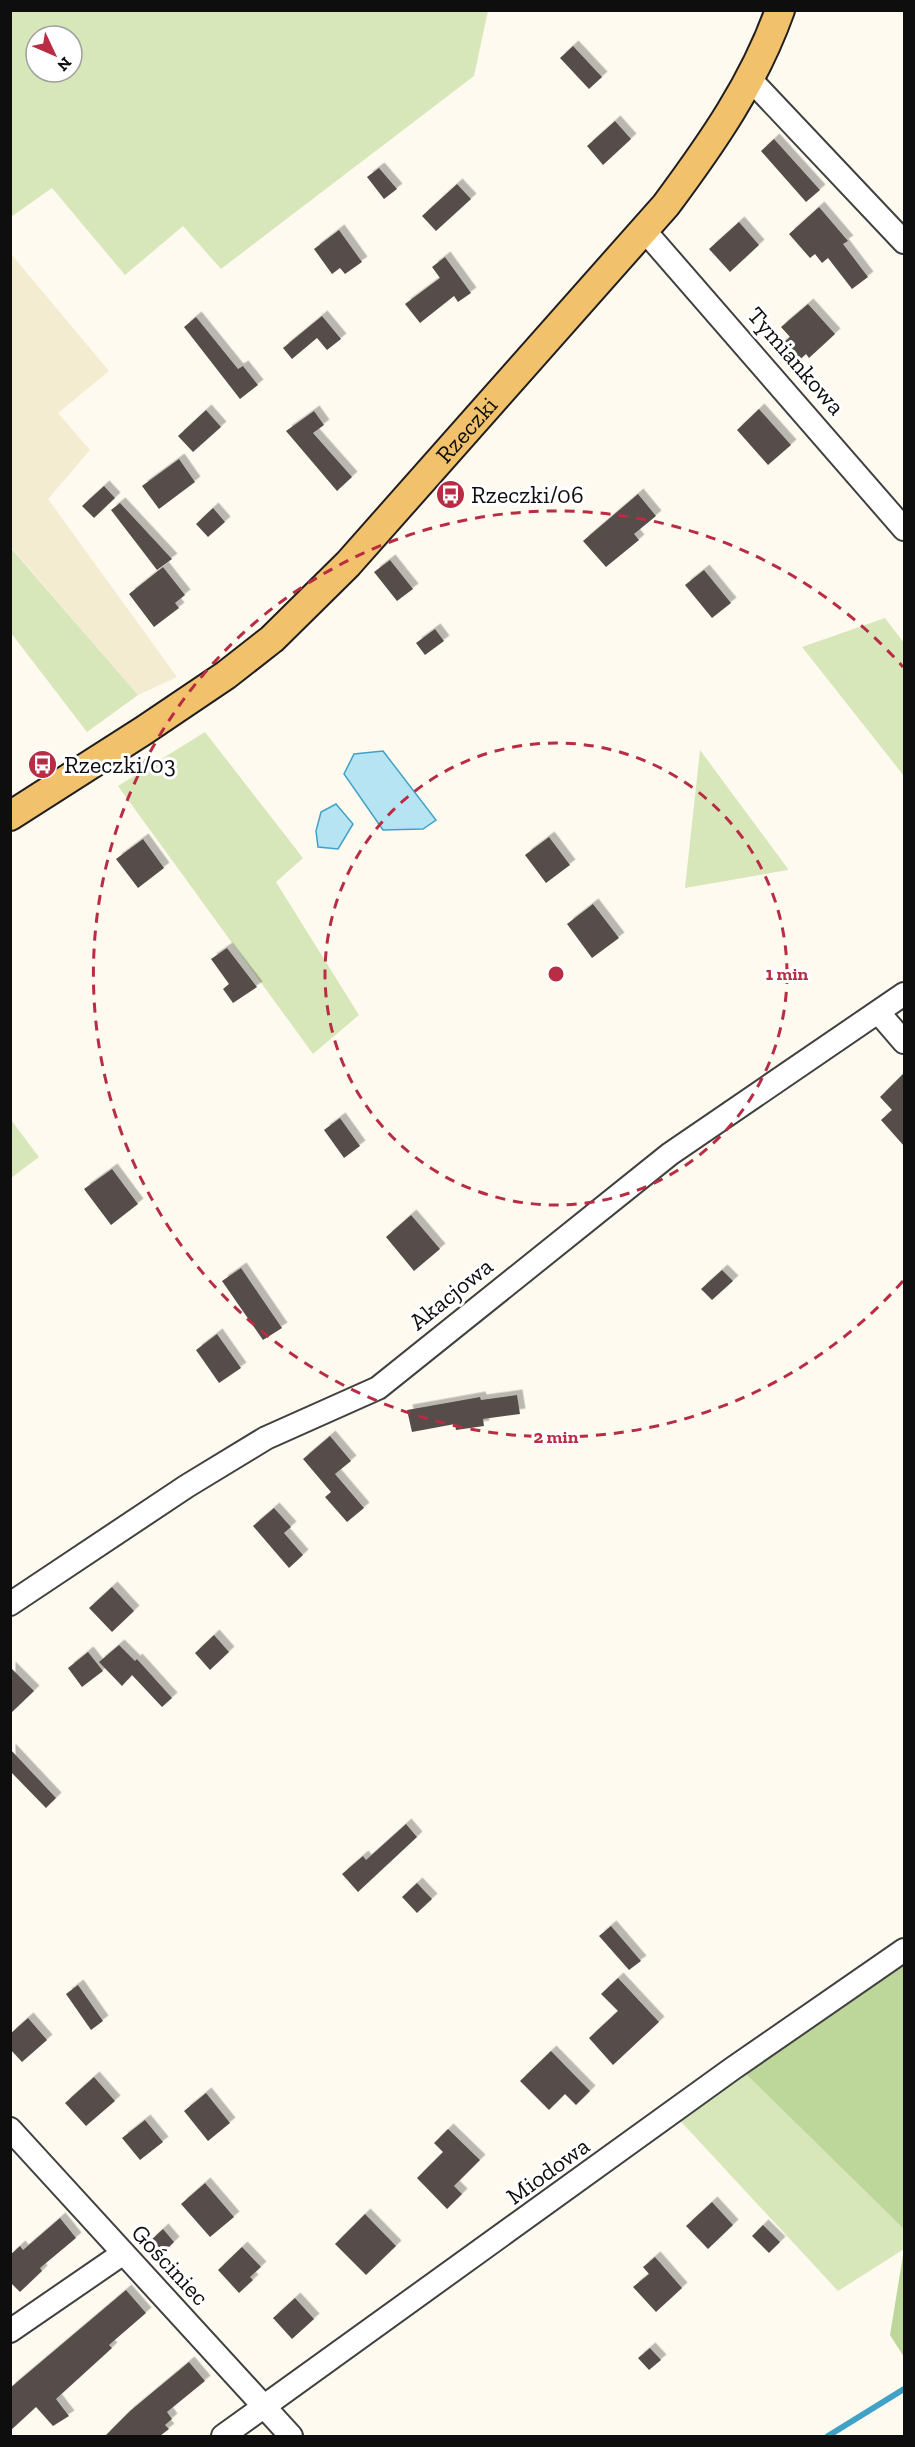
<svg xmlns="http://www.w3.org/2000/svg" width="915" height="2447" viewBox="0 0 915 2447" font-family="'Zilla Slab',serif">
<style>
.farmland{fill:#f3ecd1}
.green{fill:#d7e7ba;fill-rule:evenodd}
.forest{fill:#bdd79a}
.water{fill:#b6e4f3;stroke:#41a2c7;stroke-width:1.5}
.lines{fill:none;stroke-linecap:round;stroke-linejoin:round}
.stream{stroke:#41a2c7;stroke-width:6}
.building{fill:#564e4b;filter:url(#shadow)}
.minor-casing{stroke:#414141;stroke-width:26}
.major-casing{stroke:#1f1f1f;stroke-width:32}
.minor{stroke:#fff;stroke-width:22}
.major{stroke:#f2c16c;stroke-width:28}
.ring{fill:none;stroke:#b82c44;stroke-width:3;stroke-dasharray:10 8}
.labels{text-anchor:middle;stroke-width:6;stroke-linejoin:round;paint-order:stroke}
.street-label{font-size:24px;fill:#0e0e0e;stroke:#fff}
.poi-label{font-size:24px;fill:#0e0e0e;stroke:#fff;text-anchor:start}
.centre{fill:#b82c44;stroke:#fff;stroke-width:3}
.ring-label{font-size:18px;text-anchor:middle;font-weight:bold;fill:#b82c44;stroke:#fff;stroke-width:6;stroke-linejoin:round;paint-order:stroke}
</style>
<defs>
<filter id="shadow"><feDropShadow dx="5.5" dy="-5.5" stdDeviation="0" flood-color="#0004"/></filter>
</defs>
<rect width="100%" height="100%" fill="#fefaf0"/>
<path class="farmland" d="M11,254L109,371L58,413L90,450L48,499L177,677L138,695L11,547Z"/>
<g class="green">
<path d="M11,10H488V11L474,76L221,269L183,226L125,275L52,188L11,217ZM36,36H72V72H36Z"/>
<path d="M10,547L138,695L87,732L11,633Z"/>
<path d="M885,618L904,643V776L802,647Z"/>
<path d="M205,732L303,858L276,882L359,1015L313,1054L118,786Z"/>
<path d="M700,750L788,869V870L685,888Z"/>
<path d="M11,1120L39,1157L11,1178Z"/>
<path d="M904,1950V2249L838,2291L673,2113Z"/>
</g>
<g class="forest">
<path d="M904,1950V2229L736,2064Z"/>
<path d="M904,2249V2357L890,2335Z"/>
</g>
<g class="water">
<path d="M383,751L436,820L423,829L383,830L344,774L354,754Z"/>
<path d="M336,804L353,824L338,849L318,847L316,831L321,812Z"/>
</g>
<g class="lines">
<path class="stream" d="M828,2436L904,2389"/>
</g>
<g class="building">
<path d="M573,46L602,77L589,89L560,58Z"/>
<path d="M615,121L631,139L603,165L587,146Z"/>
<path d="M774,139L820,190L806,202L761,151Z"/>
<path d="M379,168L397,189L384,199L367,177Z"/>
<path d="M457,184L471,199L436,231L422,216Z"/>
<path d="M819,207L848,241L843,244L868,277L852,289L828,258L822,263L815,254L810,258L789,234Z"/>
<path d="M739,222L759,245L730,272L709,249Z"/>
<path d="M339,230L362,262L345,274L340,268L332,274L314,249Z"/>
<path d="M445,257L471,293L458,302L454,296L420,323L405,304L440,278L432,267Z"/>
<path d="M808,304L835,334L809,358L806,354L792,367L776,349L790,337L781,327Z"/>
<path d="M322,316L341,339L327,350L317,338L292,359L283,348Z"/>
<path d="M196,317L238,369L243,366L258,385L240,399L184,327Z"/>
<path d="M759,409L791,445L768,465L737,430Z"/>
<path d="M206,410L221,427L193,452L178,436Z"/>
<path d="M314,411L324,425L313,433L352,477L337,491L286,431Z"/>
<path d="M179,459L195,482L159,509L142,486Z"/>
<path d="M104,486L115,498L94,518L82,506Z"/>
<path d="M638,494L656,516L634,534L639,540L606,567L583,541Z"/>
<path d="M120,503L172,559L157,570L111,510Z"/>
<path d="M213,508L225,522L208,537L196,524Z"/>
<path d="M390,560L413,589L397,601L374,572Z"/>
<path d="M163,567L185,595L175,603L179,608L154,627L129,594Z"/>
<path d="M704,570L731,603L712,618L685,585Z"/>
<path d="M435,629L444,641L425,655L416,643Z"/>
<path d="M549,837L570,865L546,883L525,855Z"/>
<path d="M143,839L164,868L138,888L116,859Z"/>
<path d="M593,904L619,938L592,958L567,924Z"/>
<path d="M227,948L257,987L233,1003L223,989L229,984L211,959Z"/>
<path d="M904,1073V1146L881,1120L892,1110L880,1097Z"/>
<path d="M340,1118L360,1146L344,1158L324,1130Z"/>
<path d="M112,1169L138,1204L111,1225L84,1189Z"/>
<path d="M411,1215L440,1249L414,1271L386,1237Z"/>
<path d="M241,1268L282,1328L263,1340L222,1281Z"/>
<path d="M722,1270L733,1281L712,1300L701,1289Z"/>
<path d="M217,1334L241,1368L219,1383L196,1350Z"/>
<path d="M517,1395L520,1414L483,1419L484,1426L456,1430L455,1424L412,1432L407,1410L480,1397L481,1400Z"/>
<path d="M330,1436L351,1461L335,1474L364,1508L347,1522L325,1497L331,1492L303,1459Z"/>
<path d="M274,1508L291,1527L284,1533L303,1555L289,1568L253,1526Z"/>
<path d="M112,1587L134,1611L112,1632L89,1608Z"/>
<path d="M214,1635L229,1652L210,1670L195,1653Z"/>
<path d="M119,1645L135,1661L137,1659L172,1698L162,1707L132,1675L122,1686L99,1662Z"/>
<path d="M88,1652L103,1671L82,1687L68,1668Z"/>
<path d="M10,1667L34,1691L10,1714Z"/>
<path d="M10,1749L56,1798L46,1808L10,1771Z"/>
<path d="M406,1824L417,1837L358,1892L342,1874L363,1856L366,1860Z"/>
<path d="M417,1883L432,1899L417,1913L402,1897Z"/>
<path d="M611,1926L641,1961L629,1970L599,1936Z"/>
<path d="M618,1978L659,2022L613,2065L589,2038L618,2011L601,1994Z"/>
<path d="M78,1985L103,2021L91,2030L66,1994Z"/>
<path d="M28,2018L47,2040L22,2062L10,2049V2034Z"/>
<path d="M551,2051L590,2091L576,2105L565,2094L549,2110L520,2081Z"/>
<path d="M94,2077L115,2101L86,2126L65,2103Z"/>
<path d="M206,2093L230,2123L208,2141L184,2111Z"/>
<path d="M145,2120L163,2142L140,2160L122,2138Z"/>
<path d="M448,2129L480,2160L454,2186L462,2194L447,2209L417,2178L443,2152L434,2143Z"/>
<path d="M205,2183L234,2217L210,2237L181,2204Z"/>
<path d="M712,2202L733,2225L708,2249L686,2226Z"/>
<path d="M365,2214L396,2246L366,2275L335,2244Z"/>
<path d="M60,2218L76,2238L40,2268L42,2271L20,2292L10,2282V2255L20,2246L23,2250Z"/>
<path d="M763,2225L780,2242L769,2253L752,2236Z"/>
<path d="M163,2229L174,2242L162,2254L150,2241Z"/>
<path d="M242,2247L261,2267L250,2277L253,2280L239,2293L218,2270Z"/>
<path d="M655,2257L682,2288L656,2312L633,2287L649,2274L643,2267Z"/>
<path d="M126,2290L146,2313L109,2345L112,2348L56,2399L69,2416L53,2426L36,2407L10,2431V2388Z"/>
<path d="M295,2298L314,2319L292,2339L273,2318Z"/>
<path d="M650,2348L661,2360L649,2370L638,2358Z"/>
<path d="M189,2362L205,2381L167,2412L172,2419L165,2425L169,2429L160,2436H105L130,2411Z"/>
</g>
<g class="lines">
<defs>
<g id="minor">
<path d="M751,80L904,242"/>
<path d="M644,230L904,529"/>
<path d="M879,1013L904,1042"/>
<path d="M10,1604L187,1486L266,1438L378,1388L670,1154L904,994"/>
<path d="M10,2129L291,2436"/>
<path d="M10,2331L122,2254"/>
<path d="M223,2436L732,2069L904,1950"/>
</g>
<g id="major">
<path id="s1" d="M10,816L143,731L226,675L272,639L348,564L666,205C712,143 754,83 780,10"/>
</g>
</defs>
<use href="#minor" class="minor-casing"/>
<use href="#major" class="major-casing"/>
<use href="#minor" class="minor"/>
<use href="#major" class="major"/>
</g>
<g class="ring">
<circle cx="556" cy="974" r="231"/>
<path d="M903 1281A463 463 0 1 1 903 667"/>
</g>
<defs>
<symbol id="bus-disc" viewBox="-11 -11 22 22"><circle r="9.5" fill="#b82c44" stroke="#fff"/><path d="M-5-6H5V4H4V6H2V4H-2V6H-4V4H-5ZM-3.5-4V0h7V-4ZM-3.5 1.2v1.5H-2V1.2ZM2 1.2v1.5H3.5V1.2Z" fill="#fff"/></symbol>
</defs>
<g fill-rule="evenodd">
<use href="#bus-disc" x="434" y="478" width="33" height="33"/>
<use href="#bus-disc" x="26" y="748" width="33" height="33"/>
</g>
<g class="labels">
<g class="street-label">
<text transform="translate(796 361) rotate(49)" y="8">Tymiankowa</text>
<text dy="8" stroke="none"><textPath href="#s1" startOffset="602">Rzeczki</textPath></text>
<text transform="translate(451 1294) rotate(-39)" y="8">Akacjowa</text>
<text transform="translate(548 2171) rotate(-36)" y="8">Miodowa</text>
<text transform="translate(170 2265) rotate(47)" y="8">Gościniec</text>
</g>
<g class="poi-label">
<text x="471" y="503">Rzeczki/06</text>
<text x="64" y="773">Rzeczki/03</text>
</g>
</g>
<circle cx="556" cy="974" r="9" class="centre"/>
<g class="ring-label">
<text x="787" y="980">1 min</text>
<text x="556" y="1443">2 min</text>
</g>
<rect width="915" height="2447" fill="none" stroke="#0e0e0e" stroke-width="24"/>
<g transform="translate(54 54) rotate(134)"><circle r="28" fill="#ffffff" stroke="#9f9f9f" stroke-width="1.5"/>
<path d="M0-4.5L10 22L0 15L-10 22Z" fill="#b82c44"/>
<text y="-9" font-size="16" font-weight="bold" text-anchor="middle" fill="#0e0e0e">N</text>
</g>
</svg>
